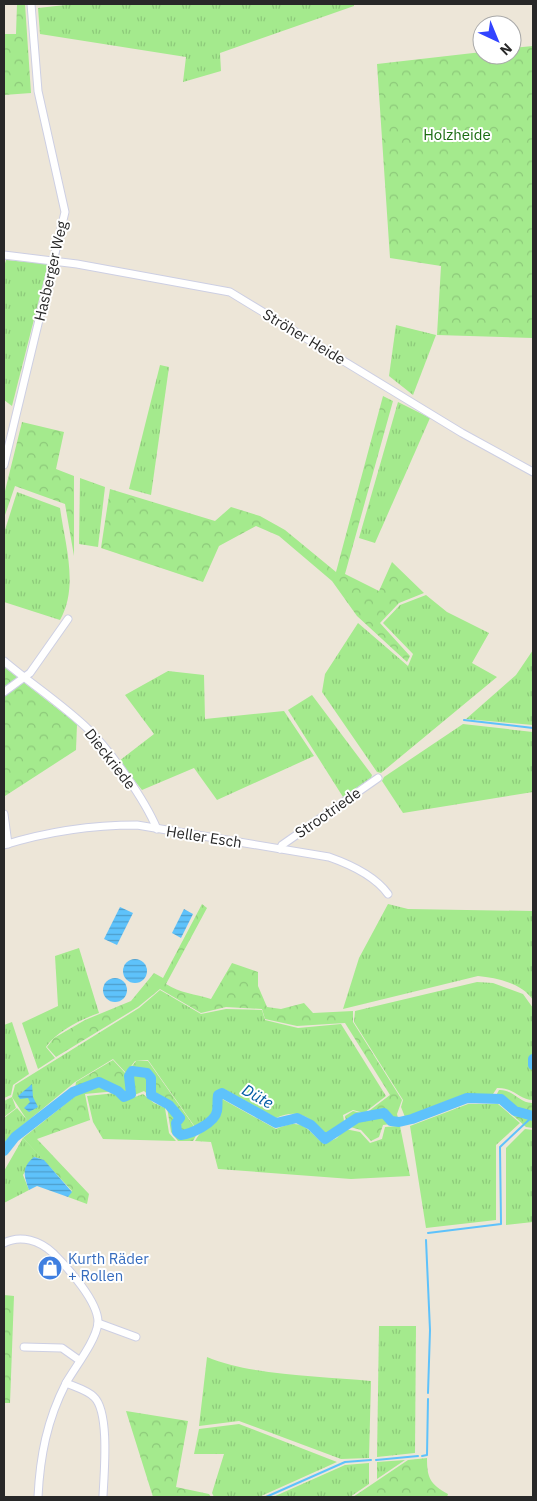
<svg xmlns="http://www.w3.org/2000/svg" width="537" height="1501" viewBox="0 0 537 1501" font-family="'IBM Plex Sans',sans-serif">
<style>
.grass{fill:url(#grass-tufts)}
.forest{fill:url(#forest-crowns)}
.water{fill:url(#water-rules)}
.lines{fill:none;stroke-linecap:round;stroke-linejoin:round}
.stream{stroke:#5ec2fb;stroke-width:2}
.river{stroke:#5ec2fb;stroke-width:10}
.minor-casing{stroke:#cdcfe3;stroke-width:9}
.minor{stroke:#fff;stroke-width:7}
.labels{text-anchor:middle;stroke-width:4;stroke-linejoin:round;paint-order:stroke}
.park-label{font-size:15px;fill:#1b6c12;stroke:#fff}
.street-label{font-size:15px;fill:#282828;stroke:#fff}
.shop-label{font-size:15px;fill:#366cbe;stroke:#fff;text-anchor:start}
.water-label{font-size:16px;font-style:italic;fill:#005ba4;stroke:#fff}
</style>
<defs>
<pattern id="grass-tufts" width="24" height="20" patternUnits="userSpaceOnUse" patternTransform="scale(1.25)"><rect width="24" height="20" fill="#a4ea8d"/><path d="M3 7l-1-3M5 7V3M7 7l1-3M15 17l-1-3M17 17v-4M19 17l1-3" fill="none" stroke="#8dc97a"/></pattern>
<pattern id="forest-crowns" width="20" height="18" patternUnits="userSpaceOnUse" patternTransform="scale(1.25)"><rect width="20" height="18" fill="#a4ea8d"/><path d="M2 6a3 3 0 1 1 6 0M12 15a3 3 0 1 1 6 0" fill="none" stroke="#8dc97a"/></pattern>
<pattern id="water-rules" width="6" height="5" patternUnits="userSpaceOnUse" patternTransform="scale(1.25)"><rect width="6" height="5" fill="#5ec2fb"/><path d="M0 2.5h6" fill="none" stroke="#4e9ecb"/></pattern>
</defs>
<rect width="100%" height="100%" fill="#ede6d8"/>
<g class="grass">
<path d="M74,4H354V6L220,53L221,71L183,82L186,57L40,34L38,8Z"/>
<path d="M6,260L48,264L12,406L4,400V267Z"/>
<path d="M396,325L436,335L413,395L389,376Z"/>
<path d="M160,365L169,367L151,495L129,489Z"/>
<path d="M398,402L430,418L375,543L359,538Z"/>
<path d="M80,478L105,487L98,547L79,544Z"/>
<path d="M17,492L60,508C65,544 79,587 60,620L4,602V533Z"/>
<path d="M426,595L447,612L489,633L472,663L497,677L381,773L377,772L322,692L325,674L358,623L408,666L413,654L383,623L400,605Z"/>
<path d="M533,650V725L466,719L516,675Z"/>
<path d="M168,671L204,675L205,719L284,711L314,756L217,800L194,768L142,790L119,761L154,734L125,695Z"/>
<path d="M312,695L372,775L371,778L343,797L288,710Z"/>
<path d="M463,724L533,732V792L403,813L382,781L384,777Z"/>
<path d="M388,904L408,909L533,911V1000C522,983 497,978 478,976L343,1009L359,958Z"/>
<path d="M79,948L99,1013C80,1020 57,1031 46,1047L55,1058L38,1069L22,1023L58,1006L55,956Z"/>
<path d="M477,982L493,983L523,994L533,1008V1053L528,1061L533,1071V1100C519,1100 514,1087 497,1088L493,1094H465L405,1117L401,1107L403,1100L354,1022L355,1011Z"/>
<path d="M160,990L201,1014L226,1009L262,1010L265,1020L298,1028L341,1024L386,1096L364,1113L353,1110L343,1115L344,1121L333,1132L326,1134C310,1117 299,1108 276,1118L224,1089L214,1094C213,1114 214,1116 195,1127L148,1060L135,1061L126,1073L113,1059L75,1082L12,1134L4,1144V1118L17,1108L27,1120L12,1097L15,1085L139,1008Z"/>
<path d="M12,1022L29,1074L13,1085L11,1095L4,1098V1025Z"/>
<path d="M116,1093L124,1101L143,1094L154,1103L165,1108L169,1133L176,1141L103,1139L93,1122L87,1096Z"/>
<path d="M12,1097L16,1108L4,1117V1101Z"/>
<path d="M222,1099L276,1129C303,1117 305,1128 324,1144L337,1138L345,1129L360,1132L370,1143L382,1139L385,1127L400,1126L410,1176L351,1179L218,1169L211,1142L195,1141C206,1120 222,1132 222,1099Z"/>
<path d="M468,1104H498L520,1123L496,1145V1220L426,1228L410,1126Z"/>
<path d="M525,1129L533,1130V1222L506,1225V1148Z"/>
<path d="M23,1138L44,1160L34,1157L23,1175L29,1190L4,1203V1171Z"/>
<path d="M379,1326H416L415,1453L377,1457Z"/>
<path d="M207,1357C253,1376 320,1376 371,1381L369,1458L341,1459L239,1421L199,1426Z"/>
<path d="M239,1424L337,1462L259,1497H214L212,1493L224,1454H194L199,1429Z"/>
<path d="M405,1460L377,1479V1462Z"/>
<path d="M369,1463V1484L350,1497H273L345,1465Z"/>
</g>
<g class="forest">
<path d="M17,4H25L31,93L4,95V34H16Z"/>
<path d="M533,46V338L437,335L441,266L390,258L377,64L482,52V55H512V48Z"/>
<path d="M383,396L393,401L345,574L379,591L392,562L424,593L399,603L380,623L410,656L407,662L357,616L332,581L279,536L256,526L219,546L203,582L101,548L110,489L215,521L231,507L260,516L285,530L336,572Z"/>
<path d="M22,422L64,432L56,469L74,476V556L65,504L15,486L4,518V495Z"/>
<path d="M4,667L77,724L76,750L5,796Z"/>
<path d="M202,904L207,908L166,984C180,993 195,994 211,999L232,963L258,972V986L267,1007L281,1009L304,1003L313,1013L353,1011V1022L402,1100L397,1114L399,1123L383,1125L379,1137L371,1141L361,1130L347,1126L345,1116L353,1111L365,1114L390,1095L345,1023L297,1026L265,1019L262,1009L226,1007L201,1013L160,989L138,1007L56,1057L47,1047L54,1038L85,1020L131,1001L154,973L163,978Z"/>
<path d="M113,1060L126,1074L136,1061H148L198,1132L193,1141H178L171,1132L167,1107L155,1101L144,1091L125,1099L117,1091L85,1094L90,1120L37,1139L89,1194L87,1204L68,1197L72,1191L23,1138L74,1097L76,1082Z"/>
<path d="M499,1090C513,1089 520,1104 533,1103V1128L526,1127L499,1103H492Z"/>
<path d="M4,1295L14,1296L10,1403H4Z"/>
<path d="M126,1411L188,1421L176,1487L209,1494L211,1497H153Z"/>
<path d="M427,1458C427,1478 430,1484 448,1494L447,1497H353L408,1460Z"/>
</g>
<g class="water">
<path d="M120,907L133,913L117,945L104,939Z"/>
<path d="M184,909L193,914L181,938L172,933Z"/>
<circle cx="135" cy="971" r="12"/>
<circle cx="115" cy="990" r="12"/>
<path d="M32,1084L33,1097L38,1107L29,1112L24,1108L30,1102L28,1098L20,1099L18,1096Z"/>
<path d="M34,1157L44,1160L72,1192L68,1197L37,1186L29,1190C24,1175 21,1168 34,1157Z"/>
</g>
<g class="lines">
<g class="stream">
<path d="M464,720L533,728"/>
<path d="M428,1233L501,1224L500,1147L533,1116"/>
<path d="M426,1240L430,1330L428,1393"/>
<path d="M422,1456L427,1455L428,1399"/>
<path d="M376,1460L418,1456"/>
<path d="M266,1497L345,1462L371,1460"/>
</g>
<g class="river">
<path d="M533,1059V1065"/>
<path d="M4,1151L15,1137L73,1092L99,1082L118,1091L124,1097L131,1094L129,1076L132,1071L147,1073L151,1078V1095L169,1105L180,1118L176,1123L177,1132L181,1135C191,1134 215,1123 217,1111C218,1106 217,1100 218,1095L222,1093L276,1123L297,1118L311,1125L325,1139L357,1118L384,1113L391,1121L399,1122L412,1119L467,1098L501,1099L515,1111L533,1116"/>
</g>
<defs>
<g id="minor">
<path d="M4,255L77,264L230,292L462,433L533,472"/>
<path d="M4,465L65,212L38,91L31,4"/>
<path d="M4,661C31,684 62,704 88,729C110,750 145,800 157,829"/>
<path d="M4,692L30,673L68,619"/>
<path d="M4,814L8,844"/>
<path d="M4,845C46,832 93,825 137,825L329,857C349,864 375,876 388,894"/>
<path d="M280,849L282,845L378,778"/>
<path d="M4,1243C21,1234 40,1241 53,1253C67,1267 99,1302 98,1323C96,1341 75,1367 66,1383C47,1420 40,1456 38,1497"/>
<path d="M98,1323L136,1337"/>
<path d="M24,1347L62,1348L79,1360"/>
<path d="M66,1383C75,1387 87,1390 94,1397C110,1412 104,1474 103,1496"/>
</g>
</defs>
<use href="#minor" class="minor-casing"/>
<use href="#minor" class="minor"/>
</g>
<defs>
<symbol id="shop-disc" viewBox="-11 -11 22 22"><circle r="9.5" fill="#3f7fe0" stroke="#fff"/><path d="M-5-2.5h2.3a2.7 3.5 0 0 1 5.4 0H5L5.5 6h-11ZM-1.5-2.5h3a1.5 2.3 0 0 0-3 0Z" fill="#fff"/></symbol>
</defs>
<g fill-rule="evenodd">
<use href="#shop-disc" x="36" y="1254" width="28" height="28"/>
</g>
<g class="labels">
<g class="park-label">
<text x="457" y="140">Holzheide</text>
</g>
<g class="street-label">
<text transform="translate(51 271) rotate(-77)" y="5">Hasberger Weg</text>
<text transform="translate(304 337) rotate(31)" y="5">Ströher Heide</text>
<text transform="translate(110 759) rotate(52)" y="5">Dieckriede</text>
<text transform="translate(328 813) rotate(-35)" y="5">Strootriede</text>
<text transform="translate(204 837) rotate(9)" y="5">Heller Esch</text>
</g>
<g class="shop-label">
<text x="68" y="1264">Kurth Räder<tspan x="68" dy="17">+ Rollen</tspan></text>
</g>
<g class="water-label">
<text transform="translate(258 1096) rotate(29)" y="6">Düte</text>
</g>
</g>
<rect width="537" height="1501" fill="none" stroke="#282828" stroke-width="10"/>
<g transform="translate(497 40) rotate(136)"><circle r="24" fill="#ffffff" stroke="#a9a9a9"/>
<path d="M0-4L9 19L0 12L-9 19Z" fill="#3244ff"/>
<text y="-8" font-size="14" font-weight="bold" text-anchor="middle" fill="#282828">N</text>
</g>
</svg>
